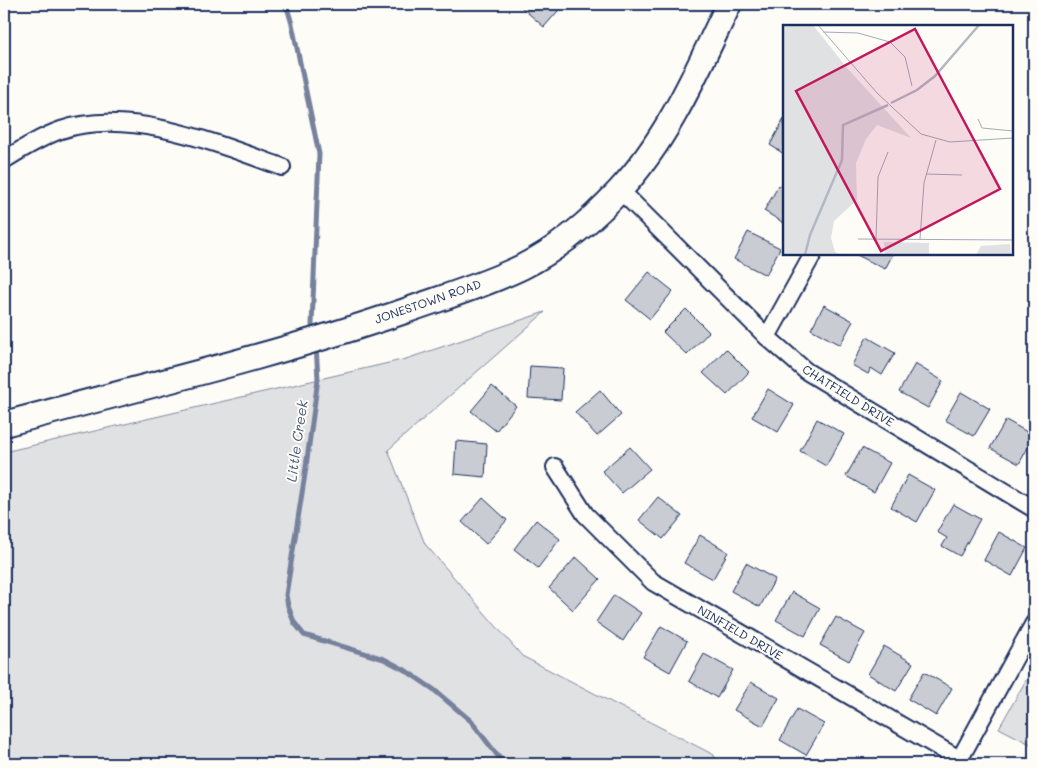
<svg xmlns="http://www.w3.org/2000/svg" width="1038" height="768" viewBox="0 0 1038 768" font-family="Mali,sans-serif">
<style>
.green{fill:#e0e1e3;stroke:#7e88a0}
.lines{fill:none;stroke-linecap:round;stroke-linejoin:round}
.stream{stroke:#76819c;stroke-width:5}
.building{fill:#c9ccd3;stroke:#1b2f5e}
.street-casing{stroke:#1b2f5e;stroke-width:20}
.secondary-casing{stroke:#1b2f5e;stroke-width:28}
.street{stroke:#fdfcf7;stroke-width:16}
.secondary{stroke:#fdfcf7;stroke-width:24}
.labels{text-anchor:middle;stroke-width:4;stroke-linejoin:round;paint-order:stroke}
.street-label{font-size:12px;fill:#1b2f5e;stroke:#fdfcf7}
.water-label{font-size:14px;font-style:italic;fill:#49587d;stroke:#fdfcf7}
.inset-river{fill:none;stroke:#b3b8c5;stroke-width:2.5}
.inset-road{fill:none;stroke:#a3aaba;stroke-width:1}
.view{fill:#c2185b;fill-opacity:0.15;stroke:#c2185b;stroke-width:2.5}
.inset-edge{fill:none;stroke:#1b2f5e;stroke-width:2.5}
</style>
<rect width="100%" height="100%" fill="#fdfcf7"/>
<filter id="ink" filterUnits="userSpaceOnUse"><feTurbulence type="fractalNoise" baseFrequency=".02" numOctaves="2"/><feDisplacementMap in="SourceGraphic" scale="10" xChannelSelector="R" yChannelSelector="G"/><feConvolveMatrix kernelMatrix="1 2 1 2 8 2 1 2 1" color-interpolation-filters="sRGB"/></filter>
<g filter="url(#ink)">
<g class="green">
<path d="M545,312L388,450L425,544L522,656L714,755L717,764H4V452L406,359Z"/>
<path d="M1034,666V746L999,728Z"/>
</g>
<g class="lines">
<g class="stream">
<path d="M286,4L292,24L319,154L312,325L314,334"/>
<path d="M316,345L318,379L305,474L286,595L288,606L294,622L304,635L384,659L405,670L433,689L471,721L504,764"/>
</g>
</g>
<g class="building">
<path d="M522,4H564L544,27L520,6Z"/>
<path d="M784,119V154L770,145Z"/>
<path d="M779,185L784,188V223L764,211Z"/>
<path d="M748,232L780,248L766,275L734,259Z"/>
<path d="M858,254H893L885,269L857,255Z"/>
<path d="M649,272L673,291L650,319L626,300Z"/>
<path d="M824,305L853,321L840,345L811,329Z"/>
<path d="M686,309L709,332L687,355L663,332Z"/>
<path d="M867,337L895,353L882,375L871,368L868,374L852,365Z"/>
<path d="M726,349L749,372L727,395L703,373Z"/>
<path d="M915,364L943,381L928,408L899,392Z"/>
<path d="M530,366L563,368L561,400L528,398Z"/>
<path d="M492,386L516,406L496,431L471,411Z"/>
<path d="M768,389L794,405L778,432L752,417Z"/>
<path d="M600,390L621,415L597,436L575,412Z"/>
<path d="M961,392L990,409L974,436L945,420Z"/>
<path d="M817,419L844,434L826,466L800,451Z"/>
<path d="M1006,420L1034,436L1019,464L990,448Z"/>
<path d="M456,441L487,444L485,477L454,474Z"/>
<path d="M630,447L650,469L622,493L602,471Z"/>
<path d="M862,448L890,463L874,492L846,476Z"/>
<path d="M908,475L935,490L917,522L891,507Z"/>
<path d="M658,497L682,516L663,539L639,520Z"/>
<path d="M483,498L507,520L486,544L462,522Z"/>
<path d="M953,504L980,519L960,556L942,546L947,538L937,532Z"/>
<path d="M536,520L560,539L538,568L514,549Z"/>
<path d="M999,532L1027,548L1012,576L984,560Z"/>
<path d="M700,535L728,552L713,579L684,563Z"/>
<path d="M576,557L600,579L573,610L549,588Z"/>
<path d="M746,563L775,579L760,607L731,591Z"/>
<path d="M792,592L820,608L805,636L776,620Z"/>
<path d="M614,595L641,613L623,641L596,622Z"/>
<path d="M836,617L865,633L849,661L820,645Z"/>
<path d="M661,626L687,641L670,672L643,657Z"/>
<path d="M884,646L913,663L896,691L868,674Z"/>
<path d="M704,654L733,670L717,698L689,681Z"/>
<path d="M924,672L952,688L936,716L908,699Z"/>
<path d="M751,682L779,698L763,726L734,710Z"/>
<path d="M797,709L824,724L806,755L780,740Z"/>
</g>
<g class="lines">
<defs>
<g id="street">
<path d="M4,160C22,149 41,137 61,130C129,107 218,144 282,167"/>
<path d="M620,190L767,337L806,371L1034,509"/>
<path d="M767,337L813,254"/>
<path d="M555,467L585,514L653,582L959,759"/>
<path d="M957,764L1034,623"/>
</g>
<path id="secondary" d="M4,424C138,388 274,356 405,311C444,297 485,285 522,267C558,249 592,220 619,191C669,138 698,68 729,4"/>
</defs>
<use href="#street" class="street-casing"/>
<use href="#secondary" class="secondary-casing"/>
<use href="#street" class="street"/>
<use href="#secondary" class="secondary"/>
</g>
</g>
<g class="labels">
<g class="street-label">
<text transform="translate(428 302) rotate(-19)" y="4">JONESTOWN ROAD</text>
<text transform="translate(848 396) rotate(32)" y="4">CHATFIELD DRIVE</text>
<text transform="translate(740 633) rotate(30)" y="4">NINFIELD DRIVE</text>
</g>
<g class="water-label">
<text transform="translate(297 441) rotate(-82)" y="5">Little Creek</text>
</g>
</g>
<g transform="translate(783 25)">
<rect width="230" height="230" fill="#fdfcf7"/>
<path d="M0,0H30L64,43L128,113L94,100L83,114L73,138L74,175L51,196L48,213L52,227L58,230H0ZM101,217L146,218V230H102ZM227,219L228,230H193L198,221Z" fill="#e0e1e3"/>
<path class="inset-river" d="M108,78L134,65L152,51L196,0M22,230L27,210L59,135L60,100L105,80"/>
<path class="inset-road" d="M35,0L94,68L138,109L167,117L230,113M40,7L75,8L107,17L122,32L129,61M195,94L199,103L230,106M143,149L179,150M75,214L230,215M93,214L95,152L105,127M137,214L141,158L153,115"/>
<path class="view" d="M132,4L217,164L98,226L13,66Z"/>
<rect width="230" height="230" class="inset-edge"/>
</g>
<rect width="1038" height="768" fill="none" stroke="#fdfcf7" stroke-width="20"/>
<rect x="10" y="10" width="1018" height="748" fill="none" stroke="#1b2f5e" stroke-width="2" filter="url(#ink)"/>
</svg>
